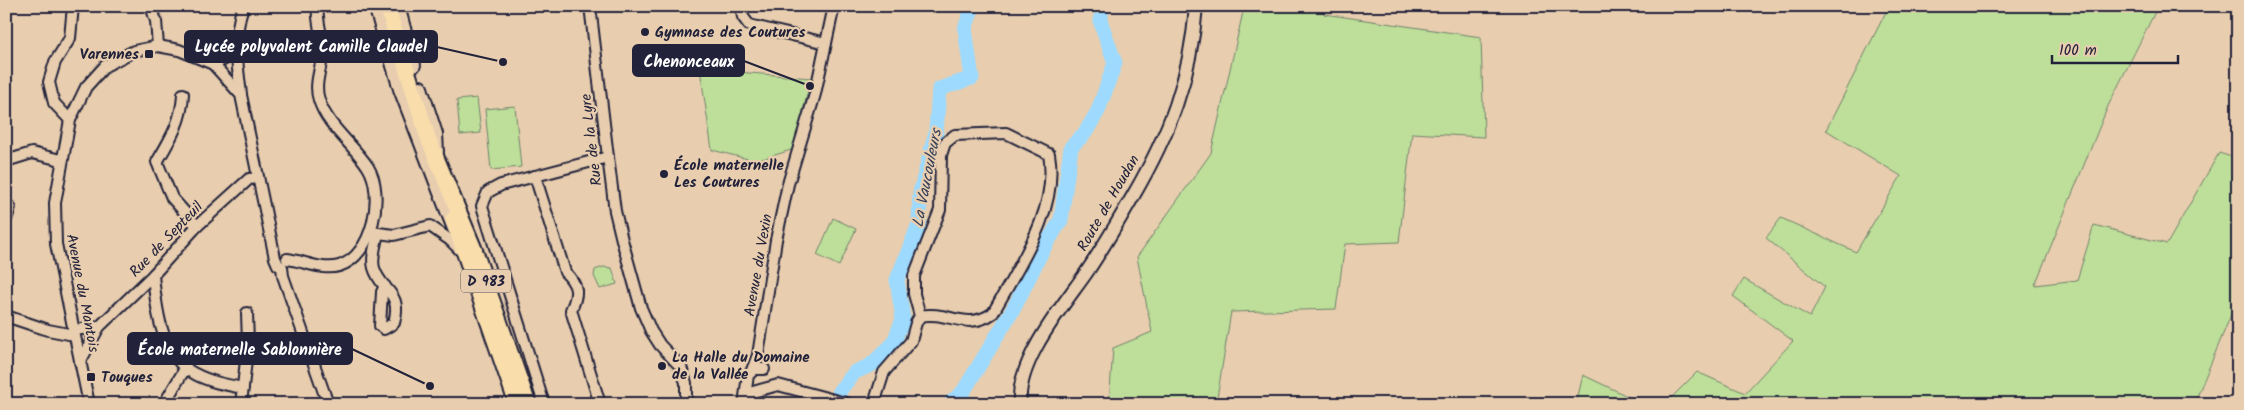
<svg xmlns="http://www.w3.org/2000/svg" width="2244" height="410" viewBox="0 0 2244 410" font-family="Kalam,sans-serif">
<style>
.green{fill:#bddf99;stroke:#70806a}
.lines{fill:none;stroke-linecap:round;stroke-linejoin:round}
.river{stroke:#9ddafe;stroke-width:15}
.minor-casing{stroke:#22223b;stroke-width:14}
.tertiary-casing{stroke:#22223b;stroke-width:16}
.secondary-casing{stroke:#22223b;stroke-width:18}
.primary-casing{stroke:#22223b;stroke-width:19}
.minor{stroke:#e8ceaf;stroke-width:10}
.tertiary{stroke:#e8ceaf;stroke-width:12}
.secondary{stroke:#e8ceaf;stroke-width:14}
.primary{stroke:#f9deab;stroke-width:15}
.poi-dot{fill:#22223b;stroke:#e8ceaf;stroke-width:2}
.labels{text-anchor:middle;stroke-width:4.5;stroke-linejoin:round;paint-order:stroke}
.shield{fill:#e8ceaf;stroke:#5d565e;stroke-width:1}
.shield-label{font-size:14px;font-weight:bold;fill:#22223b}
.poi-label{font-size:15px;font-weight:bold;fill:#22223b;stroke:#e8ceaf;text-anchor:start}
.street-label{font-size:15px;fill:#22223b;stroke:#e8ceaf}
.water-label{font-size:16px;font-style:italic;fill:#343e58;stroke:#e8ceaf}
.leader{fill:none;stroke:#22223b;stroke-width:2}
.callout-dot{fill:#22223b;stroke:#e8ceaf;stroke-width:2}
.callout{fill:#22223b;stroke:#22223b;stroke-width:2}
.callout-label{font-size:16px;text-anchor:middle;font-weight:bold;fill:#fff}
</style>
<rect width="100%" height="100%" fill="#e8ceaf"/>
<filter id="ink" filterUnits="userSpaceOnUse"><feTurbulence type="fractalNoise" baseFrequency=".02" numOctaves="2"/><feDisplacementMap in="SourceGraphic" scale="10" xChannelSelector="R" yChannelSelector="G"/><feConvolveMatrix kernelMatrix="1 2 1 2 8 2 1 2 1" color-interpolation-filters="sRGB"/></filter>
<g filter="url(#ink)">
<g class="green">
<path d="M1242,6H1322L1324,14L1481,37L1484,137L1412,133L1399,242L1345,244L1336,309L1231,312L1216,404H1109L1113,348L1152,332L1137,257L1211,153L1243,12Z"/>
<path d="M1889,6H2158L2108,106L2035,285L2077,280L2094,225L2167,244L2219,153L2238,159V298L2194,404H1665L1697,372L1745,393L1793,341L1733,296L1744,279L1810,317L1825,287L1766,238L1781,218L1856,252L1901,176L1826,130Z"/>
<path d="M700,69L811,78L794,149L756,161L712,150Z"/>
<path d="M477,98L481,133L460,135L457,100Z"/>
<path d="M515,106L521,167L491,170L485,109Z"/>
<path d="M833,218L856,229L839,266L817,255Z"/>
<path d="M603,267L612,268L617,284L600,289L594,276L595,270Z"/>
<path d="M1583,375L1644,404H1576Z"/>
</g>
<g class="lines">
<g class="river">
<path d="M837,404L840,390L855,372L871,365L893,344L903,319L897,280L919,224L920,193L936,132L939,89L972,78L965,29L973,6"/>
<path d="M949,404L963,392L1015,306L1042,251L1061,220L1071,147L1085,133L1098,111L1115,63L1101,23V6"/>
</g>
<defs>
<g id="minor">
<path d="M151,6L156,21L158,46"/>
<path d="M590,6L608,157L615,211L622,240L641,308L651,331L660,345L681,367L686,383V404"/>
<path d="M741,6L743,17L749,25L826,43"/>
<path d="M213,64L225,59L235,50"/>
<path d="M183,94C182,121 170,140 157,162L172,198L197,226"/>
<path d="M241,94C237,64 233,36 243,6"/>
<path d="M70,120L54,103L49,82L55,62L70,38L73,6"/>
<path d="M6,161L32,153L61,160"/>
<path d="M535,176L565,272C578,285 579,293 571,310L600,404"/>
<path d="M6,220L10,207"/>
<path d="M371,231L378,233C376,244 371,257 374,268C381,292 403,291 394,323L384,329L380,326L382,292L385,286"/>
<path d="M378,233L394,235L430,226L450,240L462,252"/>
<path d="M287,259C304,261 323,271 339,266C373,256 385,194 368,167C354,145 327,126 319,100C313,83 323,65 323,48C322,34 316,20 318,6"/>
<path d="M153,275C156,308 161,357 195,374C210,382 227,385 243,388"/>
<path d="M6,316L48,330L74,335"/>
<path d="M73,330L99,327"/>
<path d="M80,362L99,327L153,275L197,226L249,179L258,178"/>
<path d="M752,370L758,355L776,240L788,184L815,94L834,6"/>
<path d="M747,397L753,392L778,385L849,404"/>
<path d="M89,404L56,244L55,203L70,120L86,87L105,66L134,51L158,46L179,50L213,64L241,95L275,258L278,265L282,267L283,276L328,404"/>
<path d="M164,404L186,367"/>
<path d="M241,404L248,343L247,313"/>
<path d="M544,404L482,206L488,192L501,185L608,157"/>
<path d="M744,404L748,375L755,369H764"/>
<path d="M874,404L884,372L911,341L916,323L920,316C948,310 966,332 993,313C1019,265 1059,211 1049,154L1006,133L955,135L945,143L941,155L940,210L914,276V294L920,316"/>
</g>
<path id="tertiary" d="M1020,404C1016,361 1063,306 1086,273C1103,248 1118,222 1133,196C1169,134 1191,78 1196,6"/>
<g id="secondary">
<path d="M376,6L401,89L455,229"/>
<path d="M397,6L413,65"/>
<path d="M420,88L435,134L436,152"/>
</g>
<g id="primary">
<path d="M387,6L428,138L474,249L528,404"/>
<path d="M453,219L517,404"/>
</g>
</defs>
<use href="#minor" class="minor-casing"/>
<use href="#tertiary" class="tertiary-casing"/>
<use href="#secondary" class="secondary-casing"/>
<use href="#primary" class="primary-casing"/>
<use href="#minor" class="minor"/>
<use href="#tertiary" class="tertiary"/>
<use href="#secondary" class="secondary"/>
<use href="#primary" class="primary"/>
</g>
</g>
<g class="poi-dot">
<circle cx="645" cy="32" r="5"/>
<rect x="144" y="49" width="10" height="10" rx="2.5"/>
<circle cx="664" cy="174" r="5"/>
<circle cx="662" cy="366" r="5"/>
<rect x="86" y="372" width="10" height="10" rx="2.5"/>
</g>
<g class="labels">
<rect class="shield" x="461" y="269.5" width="50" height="23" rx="4"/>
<g class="shield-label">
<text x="486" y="286">D 983</text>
</g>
<g class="poi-label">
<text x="655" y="37">Gymnase des Coutures</text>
<text x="139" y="59" text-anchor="end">Varennes</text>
<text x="674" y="170">École maternelle<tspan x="674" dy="17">Les Coutures</tspan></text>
<text x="672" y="362">La Halle du Domaine<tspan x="672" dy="17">de la Vallée</tspan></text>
<text x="101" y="382">Touques</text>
</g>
<g class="street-label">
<text transform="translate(591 140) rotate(-97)" y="5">Rue de la Lyre</text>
<text transform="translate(1108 203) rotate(-60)" y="5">Route de Houdan</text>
<text transform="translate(166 239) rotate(-46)" y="5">Rue de Septeuil</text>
<text transform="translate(758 265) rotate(-80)" y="5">Avenue du Vexin</text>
<text transform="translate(83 293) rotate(79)" y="5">Avenue du Mantois</text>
</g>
<g class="water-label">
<text transform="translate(926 178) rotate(-79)" y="6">La Vaucouleurs</text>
</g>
</g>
<path class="leader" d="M503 62L437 47M810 86L744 61M430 386L352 349"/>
<g class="callout-dot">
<circle cx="503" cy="62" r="5"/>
<circle cx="810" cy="86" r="5"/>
<circle cx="430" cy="386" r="5"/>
</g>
<g class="callout">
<rect x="185" y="31" width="252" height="31" rx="5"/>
<rect x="633" y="45" width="111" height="31" rx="5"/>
<rect x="128" y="333" width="224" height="31" rx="5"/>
</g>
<g class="callout-label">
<text x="311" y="52">Lycée polyvalent Camille Claudel</text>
<text x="689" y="67">Chenonceaux</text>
<text x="240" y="355">École maternelle Sablonnière</text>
</g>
<rect width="2244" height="410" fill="none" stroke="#e8ceaf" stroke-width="25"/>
<rect x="12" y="12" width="2219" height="385" fill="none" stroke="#22223b" stroke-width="2" filter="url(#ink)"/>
<path d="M2052 55v8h126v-8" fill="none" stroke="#22223b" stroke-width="2.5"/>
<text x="2059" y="55" font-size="15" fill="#22223b" stroke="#e8ceaf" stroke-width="4" paint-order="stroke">100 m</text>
</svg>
